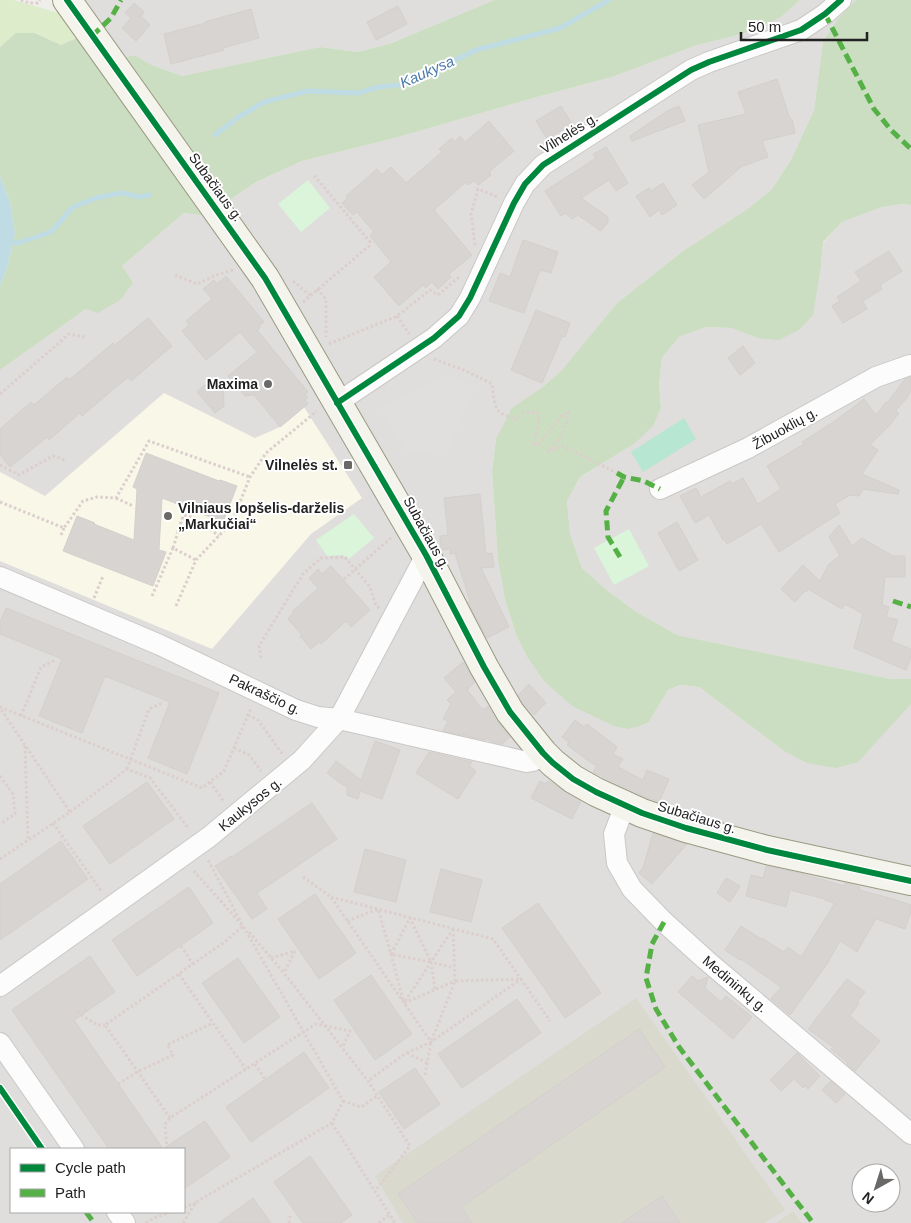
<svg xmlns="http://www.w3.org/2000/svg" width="911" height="1223" viewBox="0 0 911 1223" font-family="Arial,sans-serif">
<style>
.residential{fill:#dfdedc;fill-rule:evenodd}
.education{fill:#f8f7e8}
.construction{fill:#d9d9cd}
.grass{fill:#ddeccb}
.forest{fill:#cbdec1}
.park{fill:#daf5da}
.pitch{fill:#b7e6d2}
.parking{fill:#e0dfde}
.water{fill:#bfdbe3}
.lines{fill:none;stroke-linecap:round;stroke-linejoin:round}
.stream{stroke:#bfdbe3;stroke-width:5}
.building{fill:#d7d4d2;stroke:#d3d0cc}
.street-casing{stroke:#c9c8c7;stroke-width:22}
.secondary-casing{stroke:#999a82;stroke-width:30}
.path{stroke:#dccecd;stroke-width:3;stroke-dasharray:2.5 2.5;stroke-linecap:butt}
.street{stroke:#fdfcfc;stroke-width:20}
.secondary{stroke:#f4f4ed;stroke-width:28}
.quiet{stroke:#55b145;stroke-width:5;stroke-dasharray:10 5;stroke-linecap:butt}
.cycleway-casing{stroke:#fff;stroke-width:9}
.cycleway{stroke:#00873e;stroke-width:6}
.poi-dot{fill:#6a6968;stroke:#fff;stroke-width:2}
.labels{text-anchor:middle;stroke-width:4;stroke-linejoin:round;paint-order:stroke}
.street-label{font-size:14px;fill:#222;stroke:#fff}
.poi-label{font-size:14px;font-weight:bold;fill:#222;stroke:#fff;text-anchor:end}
.water-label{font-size:15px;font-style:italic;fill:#4a7aab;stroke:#fff}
</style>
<rect width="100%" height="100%" fill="#f0eeeb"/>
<g class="residential">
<path d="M81,0H494L392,43L358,52L320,47L182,76L154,66L134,55L119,59Z"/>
<path d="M800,0H856L839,17L823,41L814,110L791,160L772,189L746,210L683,251L617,303L561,371L540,389L496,439L492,471L498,561L505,600L517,637L527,657L543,680L649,722L668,690L680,685L699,687L784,751L910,704L911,705V1223H802L793,1211L775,1223H0V370L86,309L122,266L184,213L207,216L256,182L302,161L395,138L537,97L612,77L697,45L731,37L758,29L781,17ZM11,1149H184V1212H11ZM861,1173H891V1203H861Z"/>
<path d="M903,204L911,205V679H891L677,635L635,611L608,591L582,568L570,534L567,501L580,477L634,444L661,408L659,385L662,358L679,337L706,327L731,328L758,338L821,265L823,243L842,222L882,207Z"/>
</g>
<path class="education" d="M164,393L255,438L280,427L304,407L362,498L311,534L212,649L0,561V472L45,496Z"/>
<g class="construction">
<path d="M636,998L785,1210L764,1223H403L375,1176Z"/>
<path d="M793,1211L802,1223H775Z"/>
</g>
<path class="grass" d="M0,0H14L59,13L64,17L77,38L61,45L36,33H17L0,47Z"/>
<g class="forest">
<path d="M494,0H800L781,17L758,29L731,37L697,45L612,77L537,97L395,138L302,161L256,182L224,204L119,59L134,55L154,66L182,76L320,47L358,52L392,43Z"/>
<path d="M856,0H911V205L903,204L882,207L842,222L823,242L821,265L813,315L799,330L779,340L758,338L731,328L706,327L679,337L662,358L659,385L661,408L653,426L634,444L580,477L567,501L570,534L582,568L608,591L635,611L677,635L891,679H911V705H910L858,762L836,768L807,763L784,751L699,687L680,685L668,690L649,722L640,726L628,729L614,726L572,706L543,680L527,657L517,637L505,600L498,561L492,471L496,439L512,408L540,389L561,371L617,303L683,251L746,210L772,189L791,160L814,110L823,41L839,17Z"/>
<path d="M16,33H35L61,45L77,38L207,216L184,213L122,266L133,283L120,300L98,313L86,309L0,370V286L8,265L15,233L10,202L0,176V47Z"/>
</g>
<g class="park">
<path d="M308,180L330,208L301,232L278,204Z"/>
<path d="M354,514L374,538L349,559L343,555L327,556L316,540Z"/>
<path d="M629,529L649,566L614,585L594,548Z"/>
</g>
<path class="pitch" d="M684,418L696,439L643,472L631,452Z"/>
<path class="parking" d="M447,374L475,388L449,448L407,453L381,408Z"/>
<path class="water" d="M0,176L10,202L15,233L8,265L0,286Z"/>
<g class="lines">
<g class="stream">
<path d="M215,135L237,118L264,102L308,91L358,93L379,87L399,85L426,74L476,50L560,28L609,0"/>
<path d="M0,241L18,243L51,232L73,207L96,198L122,193L139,197L149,195"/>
</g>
</g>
<g class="building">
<path d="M134,3L144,12L141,16L150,25L136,41L122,28L131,18L125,13Z"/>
<path d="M398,6L407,24L376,40L367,22Z"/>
<path d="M251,9L259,38L223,48L224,50L171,64L164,34L206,23L205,22Z"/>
<path d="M777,79L790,119H792L795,133L762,141L768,157L741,167L704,199L692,185L709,172L698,125L746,114L738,92Z"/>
<path d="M561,106L572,124L547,139L536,121Z"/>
<path d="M679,106L685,121L632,141L630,136L669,110Z"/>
<path d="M489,121L514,151L489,172L491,175L478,185L474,180L468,185L466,182L434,210L472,255L449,274L451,277L438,289L432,282L426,288L423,285L399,306L374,277L391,262L370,236L374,232L357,212L353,215L342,203L348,198L346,196L377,169L382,175L391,167L406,183L442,152L439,149L452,138L454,142L460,136L465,142Z"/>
<path d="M606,147L628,183L616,191L609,180L581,198L608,217V222L601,231L578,215L572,219L565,213L561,216L545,191L596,158L593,154Z"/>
<path d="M663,183L677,205L662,215L659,210L650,217L636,196L649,188L651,191Z"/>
<path d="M523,240L558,252L551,273L540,270L524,313L489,301L500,273L510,277Z"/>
<path d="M889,251L902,271L880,285L882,289L863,301L867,309L843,323L832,306L840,301L837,297L861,281L855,272Z"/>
<path d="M226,276L264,322L259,326L260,328L257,330L308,392L305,394L308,397L305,400L308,404L280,427L254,395L245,396L228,376L257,352L240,332L206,360L182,331L189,325L186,321L212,299L203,289L214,280L217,284Z"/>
<path d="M536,310L570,323L565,337L562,336L542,383L511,370Z"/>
<path d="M148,318L172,346L131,381L128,377L82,416L80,413L49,440L47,437L10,467L0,455V429L31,402L34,405L67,377L69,380L113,343L115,345Z"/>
<path d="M743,346L755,363L740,375L728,358Z"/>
<path d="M911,377V389L907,398L896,410L899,413L889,426L870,445L878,450L862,474L899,490L898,494L863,489L859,496L850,495L835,504L840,513L779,552L761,524L727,544L724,539L723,540L709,515L695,523L680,496L696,488L701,497L730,481L732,484L743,478L758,504L781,489L767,466L804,444L802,442L835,421L864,399L876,415L886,402L887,403L905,379Z"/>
<path d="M209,381L214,387L223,381L224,406L215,413L197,392Z"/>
<path d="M146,453L219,481L220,480L237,486L223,522L162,498L159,550L166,552L153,586L63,551L77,516L95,523L94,524L134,540L137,489L133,487Z"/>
<path d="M480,494L486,554L492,553L494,567L481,568L509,627L487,638L468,602L470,601L455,553L450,554V549L441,550L440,536L448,535L444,498Z"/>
<path d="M677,522L698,560L679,571L658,533Z"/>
<path d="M839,525L852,546L862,538L893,556H905V577H885L882,605L889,607L886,617L898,620L891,641L911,649V657L906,670L854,648L863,614L845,604L842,609L808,589L806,592L805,591L795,602L781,589L803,565L820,581L829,564L840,556L829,537Z"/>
<path d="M331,566L370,610L351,627L346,621L321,644L319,642L311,649L300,636L302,635L288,619L293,613L292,612L318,588L309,578L318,569L322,574Z"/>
<path d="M6,608L219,693L187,774L148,758L170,702L105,676L82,733L39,716L62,659L0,634V622Z"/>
<path d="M463,662L475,682L467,690L483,710L488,706L498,722L510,737L502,744L490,741L487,738L486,740L443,731L448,721L443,719L451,704L447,700L456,692L444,678Z"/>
<path d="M529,684L546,703L534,715L523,703L518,695Z"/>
<path d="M575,720L584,727L587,724L617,747L613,754L623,759L618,767L643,780L647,770L669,779L659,802L648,798L593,772L597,766L590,762L567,745L569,742L562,737Z"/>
<path d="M375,741L400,750L382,799L360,791L358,799L347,795V786L343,785L327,773L336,761L361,780Z"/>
<path d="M429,752L472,762L469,766L476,771L458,799L416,773Z"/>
<path d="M540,781L546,784L548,781L581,801L572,819L531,798Z"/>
<path d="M147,782L174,819L110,864L83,826Z"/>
<path d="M312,803L337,839L257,893L267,909L252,919L215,866L231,856L232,857Z"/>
<path d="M653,833L687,844L652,884L639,873L643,868Z"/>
<path d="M61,841L88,879L0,940V884Z"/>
<path d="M365,849L406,860L396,902L354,892Z"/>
<path d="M766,866L799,873L844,886L845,883L849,884L860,887L859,890L893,899L911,905V911L905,929L876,919L857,952L840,941L827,964L790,1015L771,999L781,987L741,959L740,960L725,950L741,926L761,939L762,938L784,952L788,947L801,957L835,903L825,900V899L790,890L786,907L746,896L751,875L763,878Z"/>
<path d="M441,869L482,880L471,922L430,912Z"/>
<path d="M726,878L740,886L730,902L717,893Z"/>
<path d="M189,887L213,923L137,976L112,940Z"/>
<path d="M315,894L356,953L319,979L278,919Z"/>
<path d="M538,903L601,993L565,1018L502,928Z"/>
<path d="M90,956L115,992L74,1020L163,1149L205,1121L230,1157L184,1189V1149H109L12,1010Z"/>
<path d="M238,958L280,1017L244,1043L202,983Z"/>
<path d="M371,975L412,1034L375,1060L334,1000Z"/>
<path d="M692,976L698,981L708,977L705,988L721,1002L726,996L752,1017L733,1039L678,992Z"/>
<path d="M847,979L865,992L857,1002L859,1003L850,1016L880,1041L855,1071L847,1064L848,1063L831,1049L833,1047L808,1029Z"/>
<path d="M517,999L541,1033L462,1088L438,1054Z"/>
<path d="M639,1029L665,1067L461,1207L472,1223H418L398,1194Z"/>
<path d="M304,1052L329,1088L251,1142L226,1107Z"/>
<path d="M797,1053L820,1076L808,1089L805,1086L803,1088L794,1079L781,1091L770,1080Z"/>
<path d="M415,1068L440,1104L404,1129L379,1092Z"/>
<path d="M831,1081L845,1094L836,1103L822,1090Z"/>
<path d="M310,1156L352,1215L341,1223H303L274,1182Z"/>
<path d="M662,1196L680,1223H622Z"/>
<path d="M253,1198L271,1223H219Z"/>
</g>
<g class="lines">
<defs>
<g id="street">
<path d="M337,403L434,338L459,316L470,298L514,203L525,184L543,165L691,70L709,62L801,30L825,14L841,0"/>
<path d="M660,489L748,448L876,377L910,365"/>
<path d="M0,577L160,645L296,710L318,717L339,719L527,762L533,761L543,753"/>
<path d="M625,805L614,834L617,863L632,889L664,922L706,960L911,1134"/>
<path d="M0,986L209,837L302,760L339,719L426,555"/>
<path d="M0,1043L74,1149"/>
<path d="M117,1212L125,1223"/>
</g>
<path id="secondary" d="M67,0L265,278L426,555L484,667L510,712L543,753L553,763L573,779L596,792L642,813L686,828L767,850L911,881"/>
</defs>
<use href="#street" class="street-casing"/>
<use href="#secondary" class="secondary-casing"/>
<g class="path">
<path d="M21,0L30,3H38L40,0"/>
<path d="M475,245L471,214L478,189L498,197"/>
<path d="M175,275L197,284L216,275L233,270"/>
<path d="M293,281L310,295"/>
<path d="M317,289L326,299V337"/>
<path d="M303,302L369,246L370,242L313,174"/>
<path d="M397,316L409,334"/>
<path d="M329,344L397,316L430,290L438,295L460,276"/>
<path d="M434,359L466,371L492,384C493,390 494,404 497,409C501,415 510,417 516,420L523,413L537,412L539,422L533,445H539L562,415L569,412C565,430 561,438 548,451L563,446L617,473"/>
<path d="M0,394L69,334L85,337"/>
<path d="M0,465L19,475L53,456L65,460"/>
<path d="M116,498L133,506"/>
<path d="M0,502L64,528L83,501L97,497L116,498L149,441L250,477"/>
<path d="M61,535L64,528"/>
<path d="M173,548L182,519L184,515L197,519L219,536"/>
<path d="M344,579L392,537"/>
<path d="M152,596L173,548L196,560"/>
<path d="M94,598L103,576"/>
<path d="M176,606L196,560L232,522L250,477L266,453L317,411"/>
<path d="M261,658L259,646L303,574L321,558L345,557L370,587L376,606L380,608"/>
<path d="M0,707L202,788L224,771L251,708"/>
<path d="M248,715L258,720L283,755"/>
<path d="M21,716L41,667L55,660"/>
<path d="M25,746L28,839"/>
<path d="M234,748L249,755L261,771"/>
<path d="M127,769L149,709L162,703"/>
<path d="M0,776L13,794L15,814L0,824"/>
<path d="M210,782L224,802"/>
<path d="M70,812L127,769L150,778L189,829"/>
<path d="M53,823L102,892"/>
<path d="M0,859L70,812L0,708"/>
<path d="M303,877L331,897L431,1042L406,1053L368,1081"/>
<path d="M331,897L493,939L521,979L431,1042"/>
<path d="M347,921L378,909L391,954L410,918L431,962"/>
<path d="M453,929L455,981L404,1003L431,962L454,968"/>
<path d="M249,932L284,973L368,1081L410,1146L375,1191"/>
<path d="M181,946L193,964"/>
<path d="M271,958L295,951L284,973"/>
<path d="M179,974L213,1023"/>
<path d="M435,989L431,962L453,929"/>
<path d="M403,1000L391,954L430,962"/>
<path d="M77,1012L97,1025H105"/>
<path d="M407,1053L427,1063"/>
<path d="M255,1064L265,1079"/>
<path d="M425,1075L431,1042L455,981L521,979L550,1021"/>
<path d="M118,1084L137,1072L173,1055L167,1045L213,1023L246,1069"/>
<path d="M343,1101L361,1107L377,1096"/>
<path d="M170,1118L105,1025L226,941L243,926L192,869"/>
<path d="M332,1123L395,1223"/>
<path d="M167,1149L165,1124L170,1118L316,1024L350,1031L342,1048"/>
<path d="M184,1207L196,1203"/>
<path d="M146,1223L154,1218L171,1212"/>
<path d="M183,1223L196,1202L332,1123L343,1101L243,926L207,858"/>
<path d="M289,1223L290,1216"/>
<path d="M379,1223L390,1214"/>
</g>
<use href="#street" class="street"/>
<use href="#secondary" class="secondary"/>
<g class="quiet">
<path d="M825,14L874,109L891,130L911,149"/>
<path d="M92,36L111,18L121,0"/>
<path d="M617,473L624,477L644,481L660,489"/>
<path d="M620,557L608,537L606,511L624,477"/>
<path d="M893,601L911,607"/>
<path d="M664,922L652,944L646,978L656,1009L679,1047L813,1223"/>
<path d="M86,1212L94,1223"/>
</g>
<defs>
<g id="cycleway">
<path d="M67,0L265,278L426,555L484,667L510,712L543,753L553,763L573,779L596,792L642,813L686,828L767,850L911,881"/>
<path d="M337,403L434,338L459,316L470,298L514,203L525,184L543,165L691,70L709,62L801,30L825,14L841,0"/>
<path d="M0,1088L42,1149"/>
</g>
</defs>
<use href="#cycleway" class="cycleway-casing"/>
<use href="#cycleway" class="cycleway"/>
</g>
<g class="poi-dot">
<circle cx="268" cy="384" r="5"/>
<rect x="343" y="460" width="10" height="10" rx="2.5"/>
<circle cx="168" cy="516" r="5"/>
</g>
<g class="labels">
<g class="street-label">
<text transform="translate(569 133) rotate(-32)" y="5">Vilnelės g.</text>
<text transform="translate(216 187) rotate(54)" y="5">Subačiaus g.</text>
<text transform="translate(785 428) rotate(-29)" y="5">Žibuoklių g.</text>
<text transform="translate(427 533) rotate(61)" y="5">Subačiaus g.</text>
<text transform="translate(265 694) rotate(25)" y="5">Pakraščio g.</text>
<text transform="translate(250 804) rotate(-39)" y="5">Kaukysos g.</text>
<text transform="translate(697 817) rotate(17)" y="5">Subačiaus g.</text>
<text transform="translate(735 984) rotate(40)" y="5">Medininkų g.</text>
</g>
<g class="poi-label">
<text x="258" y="389">Maxima</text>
<text x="338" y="470">Vilnelės st.</text>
<text x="178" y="513" text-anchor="start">Vilniaus lopšelis-darželis<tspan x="178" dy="16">„Markučiai“</tspan></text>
</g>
<g class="water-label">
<text transform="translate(427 72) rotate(-24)" y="5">Kaukysa</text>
</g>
</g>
<rect x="10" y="1148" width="175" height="65" fill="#ffffff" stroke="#a7a7a7"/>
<rect x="20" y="1164" width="25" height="8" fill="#00873e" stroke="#a7a7a7"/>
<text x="55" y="1173" font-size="15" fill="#222222">Cycle path</text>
<rect x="20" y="1189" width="25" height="8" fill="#55b145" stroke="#a7a7a7"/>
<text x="55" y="1198" font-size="15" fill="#222222">Path</text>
<g transform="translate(876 1188) rotate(219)"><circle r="24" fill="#ffffff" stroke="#a7a7a7"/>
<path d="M0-4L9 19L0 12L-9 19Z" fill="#6a6968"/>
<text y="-8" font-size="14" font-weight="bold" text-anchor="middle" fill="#222222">N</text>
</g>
<path d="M741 32v8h126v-8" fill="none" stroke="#222222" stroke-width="2.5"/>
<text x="748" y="32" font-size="15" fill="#222222" stroke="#ffffff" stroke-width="4" paint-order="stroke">50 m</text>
</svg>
